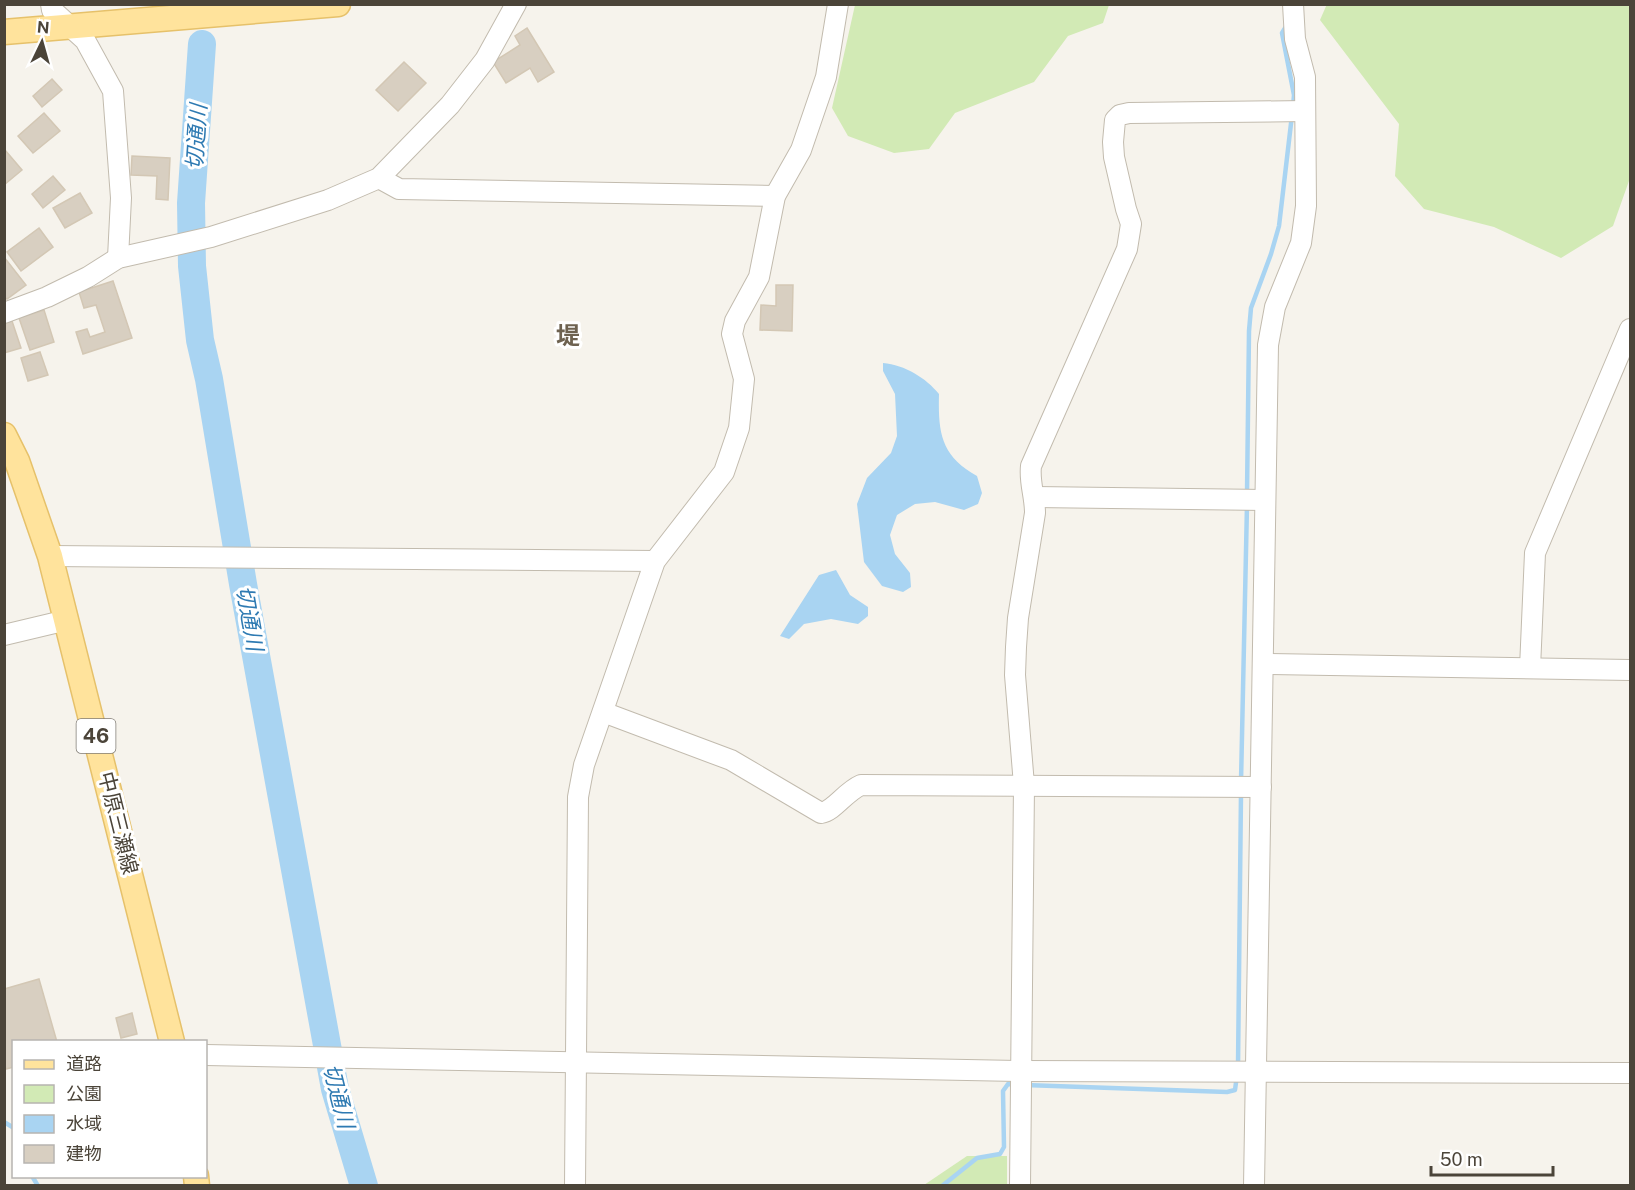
<svg xmlns="http://www.w3.org/2000/svg" width="1635" height="1190" viewBox="0 0 1635 1190" font-family="'Public Sans','Noto Sans JP',sans-serif">
<style>
.green{fill:#d2eab5}
.water{fill:#a9d4f2}
.lines{fill:none;stroke-linecap:round;stroke-linejoin:round}
.stream{stroke:#a9d4f2;stroke-width:4.5}
.river{stroke:#a9d4f2;stroke-width:28}
.building{fill:#d8cfc1;stroke:#d3c7b4;stroke-width:1.5}
.minor-casing{stroke:#c2bbae;stroke-width:22}
.major-casing{stroke:#e6c16a;stroke-width:27}
.minor{stroke:#fff;stroke-width:20}
.major{stroke:#ffe39c;stroke-width:24}
.labels{text-anchor:middle;stroke-width:6;stroke-linejoin:round;paint-order:stroke}
.shield{fill:#fff;stroke:#817c74;stroke-width:1.5}
.shield-label{font-size:20px;font-weight:bold;fill:#4b4439}
.street-label{font-size:21px;fill:#4b4439;stroke:#fff}
.water-label{font-size:22px;font-style:italic;fill:#2e7ab2;stroke:#fff}
.quarter-label{font-size:24px;font-weight:bold;fill:#6e6250;stroke:#fff}
</style>
<rect width="100%" height="100%" fill="#f6f3ec"/>
<g class="green">
<path d="M1327,4L1630,5V178L1613,226L1561,258L1494,227L1424,209L1395,176L1399,124L1320,20Z"/>
<path d="M855,5V4L1109,5L1103,23L1068,36L1034,82L955,113L929,149L894,153L848,136L832,108Z"/>
<path d="M967,1156H1007V1185H924Z"/>
</g>
<g class="water">
<path d="M883,363C905,365 926,378 939,394C938,433 941,456 977,476L982,493L978,504L964,510L935,502L915,504L897,515L890,535L895,554L910,573L911,587L903,592L882,586L864,562L857,504L867,478L891,453L897,436L895,394L883,371Z"/>
<path d="M836,570L850,595L868,607V616L858,624L831,619L804,624L789,639L780,636L819,575Z"/>
</g>
<g class="lines">
<g class="stream">
<path d="M1287,25L1282,33L1294,95L1293,107"/>
<path d="M1247,494L1249,331L1251,308L1271,254L1279,226L1292,115"/>
<path d="M1241,782L1247,505"/>
<path d="M1238,1067L1241,793"/>
<path d="M1025,1085L1227,1092L1235,1090L1237,1075"/>
<path d="M4,1122L14,1128"/>
<path d="M32,1176L38,1186"/>
<path d="M942,1186L977,1158L1000,1154L1004,1147L1003,1091L1008,1084L1017,1085"/>
</g>
<path class="river" d="M202,44L191,203L192,266L200,340L209,379L243,584L335,1089L364,1186"/>
</g>
<g class="building">
<path d="M527,28L554,72L538,82L530,68L506,83L493,62L520,45L515,36Z"/>
<path d="M404,62L426,83L398,111L376,90Z"/>
<path d="M52,79L62,90L42,107L33,96Z"/>
<path d="M44,113L60,131L33,153L18,136Z"/>
<path d="M5,150L22,170L4,185V151Z"/>
<path d="M132,156L170,158L168,200L156,199L157,176L131,175Z"/>
<path d="M53,176L65,190L43,208L32,194Z"/>
<path d="M80,193L92,213L65,228L53,208Z"/>
<path d="M39,228L53,247L21,271L7,252Z"/>
<path d="M4,257L26,285L7,299L4,297Z"/>
<path d="M113,281L132,338L83,354L76,332L87,329L90,337L105,332L96,305L84,308L79,292Z"/>
<path d="M776,285H793L792,331L760,330L761,305L776,306Z"/>
<path d="M44,310L54,342L30,350L19,318Z"/>
<path d="M12,321L21,348L4,353V323Z"/>
<path d="M40,352L48,375L28,381L21,358Z"/>
<path d="M39,979L57,1042H14V1067L6,1069L4,1062V989Z"/>
<path d="M132,1013L137,1034L121,1038L116,1018Z"/>
</g>
<g class="lines">
<defs>
<g id="minor">
<path d="M51,4L52,10L85,40L113,91L121,198L118,258"/>
<path d="M379,178L399,189L775,196"/>
<path d="M4,313L47,297L88,277L118,258L211,237L328,200L379,178L450,105L485,60L516,4"/>
<path d="M1035,497L1265,500"/>
<path d="M50,556L655,561"/>
<path d="M4,635L67,620"/>
<path d="M1263,664L1630,670"/>
<path d="M1530,668L1535,553L1630,329"/>
<path d="M603,712L731,760L821,813C834,811 845,792 861,785L1261,787"/>
<path d="M206,1055L1020,1071L1630,1073"/>
<path d="M575,1186L578,797L584,765L655,561L724,472L739,428L744,379L732,334L735,321L759,277L775,196L801,150L826,77L838,4"/>
<path d="M1020,1186L1024,785L1015,675L1016,647L1018,618L1035,513C1035,496 1029,482 1031,466L1127,249L1131,224L1126,209L1114,157L1113,142L1115,120L1120,115L1129,113L1305,111"/>
<path d="M1254,1186L1268,345L1275,307L1301,243L1306,206L1305,77L1295,39L1293,4"/>
</g>
<g id="major">
<path d="M4,32L338,4"/>
<path d="M4,435L17,461L50,556L172,1042"/>
<path d="M196,1176L197,1186"/>
</g>
</defs>
<use href="#minor" class="minor-casing"/>
<use href="#major" class="major-casing"/>
<use href="#minor" class="minor"/>
<use href="#major" class="major"/>
</g>
<g class="labels">
<rect class="shield" x="76.5" y="719" width="39" height="34" rx="4.5"/>
<g class="shield-label">
<text x="96" y="743">46</text>
</g>
<g class="street-label">
<text transform="translate(118 823) rotate(76)" y="7">中原三瀬線</text>
</g>
<g class="water-label">
<text transform="translate(196 137) rotate(-86)" y="8">切通川</text>
<text transform="translate(250 618) rotate(80)" y="8">切通川</text>
<text transform="translate(339 1096) rotate(76)" y="8">切通川</text>
</g>
<g class="quarter-label">
<text x="568" y="344">堤</text>
</g>
</g>
<rect width="1635" height="1190" fill="none" stroke="#4b4439" stroke-width="12"/>
<rect x="12" y="1040" width="195" height="138" fill="#ffffff" stroke="#b7b4b0" stroke-width="1.5"/>
<rect x="24" y="1060" width="30" height="9" fill="#ffe39c" stroke="#b7b4b0" stroke-width="1.5"/>
<text x="66" y="1070" font-size="18" fill="#4b4439">道路</text>
<rect x="24" y="1085" width="30" height="18" fill="#d2eab5" stroke="#b7b4b0" stroke-width="1.5"/>
<text x="66" y="1100" font-size="18" fill="#4b4439">公園</text>
<rect x="24" y="1115" width="30" height="18" fill="#a9d4f2" stroke="#b7b4b0" stroke-width="1.5"/>
<text x="66" y="1130" font-size="18" fill="#4b4439">水域</text>
<rect x="24" y="1145" width="30" height="18" fill="#d8cfc1" stroke="#b7b4b0" stroke-width="1.5"/>
<text x="66" y="1160" font-size="18" fill="#4b4439">建物</text>
<g transform="translate(42 42) rotate(5)" stroke="#ffffff" stroke-width="4.5" paint-order="stroke">
<path d="M0-4.5L10 22L0 15L-10 22Z" fill="#4b4439"/>
<text y="-9" font-size="16" font-weight="bold" text-anchor="middle" fill="#4b4439">N</text>
</g>
<path d="M1431 1166v9h122v-9" fill="none" stroke="#4b4439" stroke-width="3"/>
<text x="1440" y="1166" font-size="18" fill="#4b4439" stroke="#ffffff" stroke-width="4.5" paint-order="stroke">50 m</text>
</svg>
